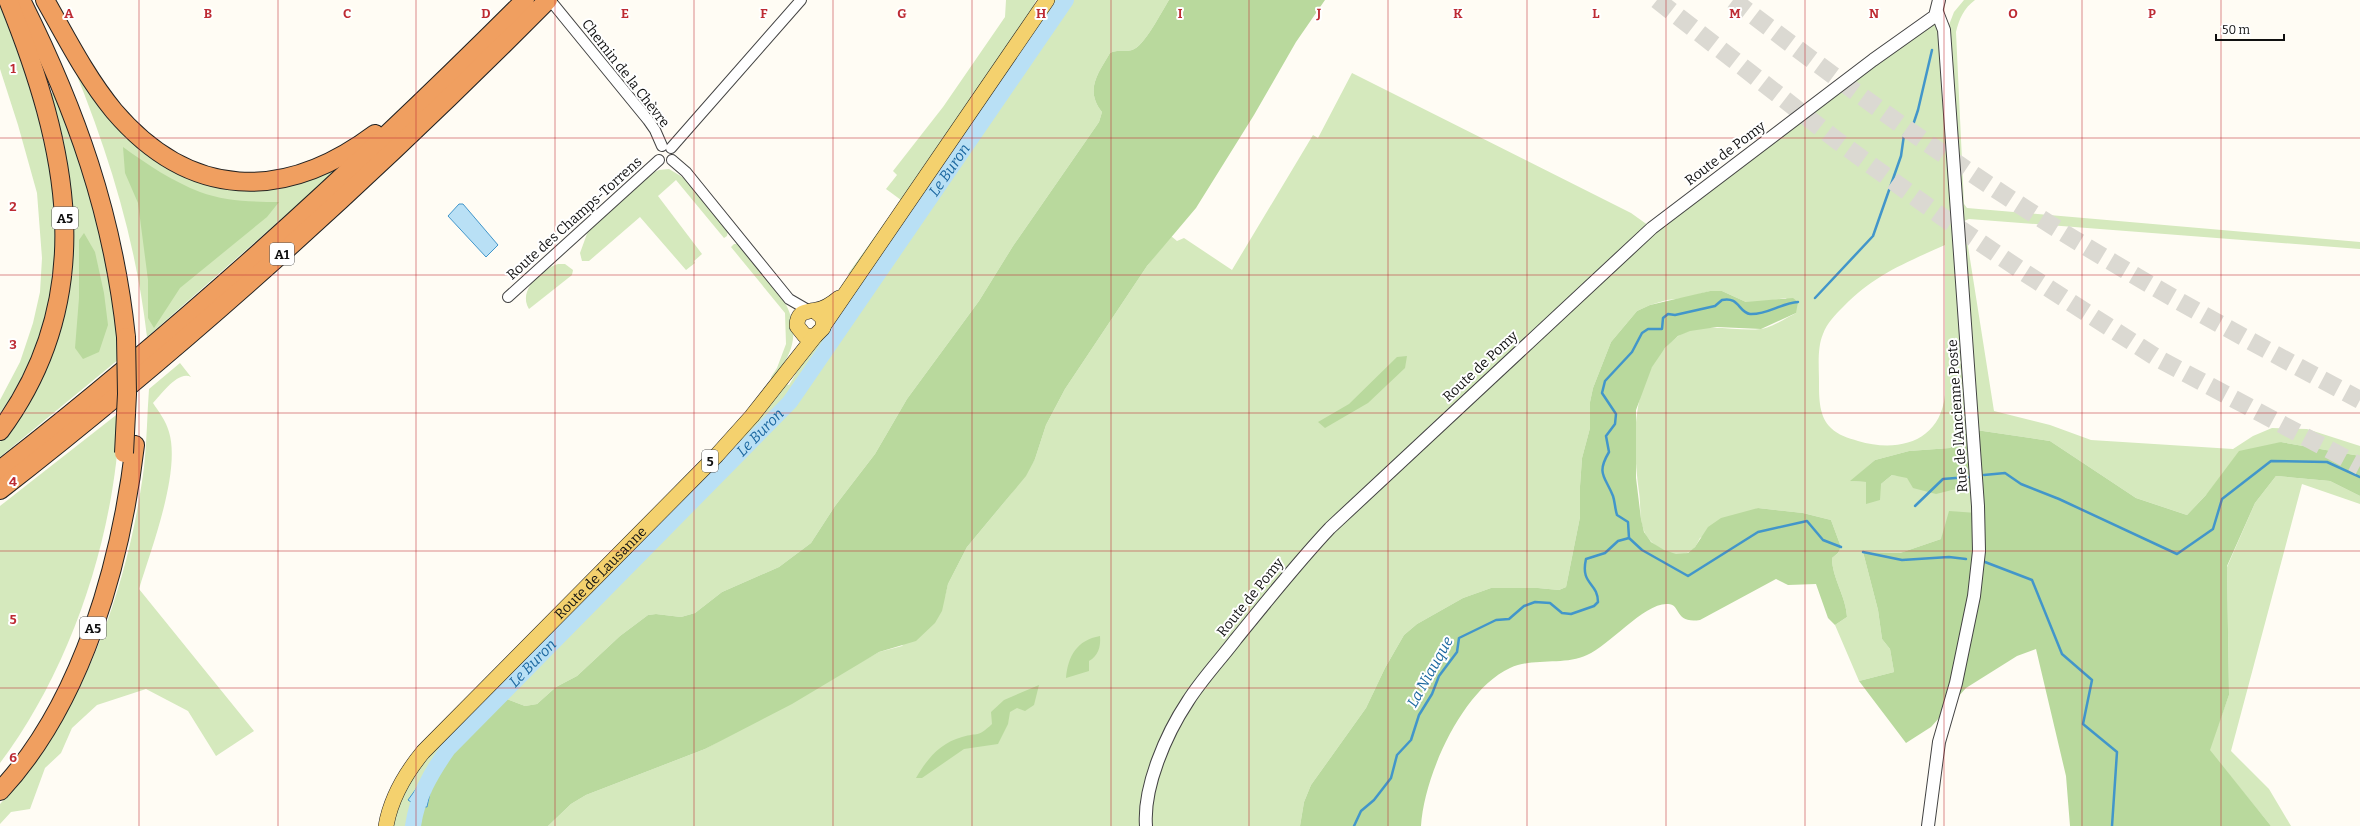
<svg xmlns="http://www.w3.org/2000/svg" width="2360" height="826" viewBox="0 0 2360 826" font-family="Bitter,serif">
<style>
.green{fill:#d5e9bd;fill-rule:evenodd}
.forest{fill:#b9d99d}
.water{fill:#b9e0f5;stroke:#4296ca}
.lines{fill:none;stroke-linecap:round;stroke-linejoin:round}
.stream{stroke:#4296ca;stroke-width:2.5}
.river{stroke:#b9e0f5;stroke-width:16}
.motorway-tunnel{stroke:#dbd9d2;stroke-width:18;stroke-dasharray:18 9;stroke-linecap:butt}
.minor-casing{stroke:#434343;stroke-width:12}
.tertiary-casing{stroke:#434343;stroke-width:14}
.primary-casing{stroke:#212121;stroke-width:16}
.motorway-casing{stroke:#212121;stroke-width:20}
.minor{stroke:#fff;stroke-width:10}
.tertiary{stroke:#fff;stroke-width:12}
.primary{stroke:#f4d16e;stroke-width:15}
.motorway{stroke:#f09f60;stroke-width:18}
.motorway-bridge-casing{stroke:#212121;stroke-width:20;stroke-linecap:butt}
.motorway-bridge{stroke:#f09f60;stroke-width:18}
.grid{fill:none;stroke:#bd2b34;stroke-width:1;stroke-opacity:0.55}
.labels{text-anchor:middle;stroke-width:4;stroke-linejoin:round;paint-order:stroke}
.shield{fill:#fff;stroke:#585858;stroke-width:1}
.shield-label{font-size:13px;font-weight:bold;fill:#101010}
.street-label{font-size:14px;fill:#101010;stroke:#fff}
.water-label{font-size:15px;font-style:italic;fill:#1c68a0;stroke:#fff}
.grid-label{font-size:13px;text-anchor:middle;font-weight:bold;fill:#bd2b34;stroke:#fff;stroke-width:4;stroke-linejoin:round;paint-order:stroke}
</style>
<rect width="100%" height="100%" fill="#fffcf4"/>
<g class="green">
<path d="M1006,0H1036L1029,16L850,276L848,274L901,200L886,189L897,175L893,171L943,107L1005,17Z"/>
<path d="M1052,0H1169C1162,11 1144,47 1132,50C1124,52 1118,49 1110,53C1097,75 1085,90 1102,112L1099,122L1013,246L979,301L907,399L875,454L835,506L811,543L779,567L722,592L695,613L681,617L656,614L648,615L620,636L577,676L556,687L537,704L525,706L499,696L431,788L427,807L417,806L413,826H386L400,784L786,384L789,385L809,352L827,335L836,316L844,309L842,307Z"/>
<path d="M1964,0H1975C1964,8 1959,19 1956,32L1964,204L1967,208L2360,242V249L1969,219L1964,221L1994,411L2050,425L2091,440L2233,449L2253,436L2272,428L2307,429L2360,446V456L2281,442L2206,495L2187,515L2136,498L2050,441L1976,430L1947,30L1954,12Z"/>
<path d="M0,6C54,140 91,285 0,413V400L20,362L33,323L40,292L42,258L37,193L18,125L0,69Z"/>
<path d="M1935,16L1938,30L1968,431L1950,448L1909,451L1875,460L1851,481L1866,482V503L1881,484L1892,475L1976,484L1977,513L1941,539L1900,553L1863,552L1878,610L1882,639L1890,649L1894,672L1859,681L1835,625L1847,617C1846,596 1832,578 1832,558L1838,553L1841,547L1831,520L1803,513L1758,508L1700,538C1697,544 1695,549 1689,552C1675,561 1649,545 1644,531C1639,518 1641,505 1639,492C1632,441 1630,373 1677,337C1699,320 1736,332 1760,329C1771,328 1786,318 1796,313L1786,298L1759,302H1746L1722,291H1710L1685,298L1667,300L1650,305L1637,311L1611,342L1593,388L1590,402V428L1582,458L1580,486V517L1566,587L1559,590L1538,588H1491L1463,598L1417,624L1404,635L1385,668L1366,708L1311,785L1304,802L1300,826H548L571,804L586,795L705,749L879,652L902,646L945,596L948,584L967,547L1011,494L1035,459L1046,425L1065,389L1147,266L1171,236L1177,241L1184,238L1232,270L1313,135L1318,138L1352,73L1631,213L1652,228ZM1945,245V395C1940,442 1898,453 1858,441C1848,438 1838,435 1831,428C1819,417 1819,398 1819,382C1819,367 1817,348 1823,334C1827,323 1835,315 1843,307C1874,275 1905,263 1945,245Z"/>
<path d="M63,42L109,110L218,182L346,162L147,337C135,233 104,138 63,42Z"/>
<path d="M55,92L95,207L114,297L119,359L0,457V442L8,432L64,305L47,95Z"/>
<path d="M669,169L684,178L728,231L727,236L724,238L676,180L658,196L702,254L694,261L695,263L686,270L640,217L589,261H582L580,253L588,231L650,174L659,170Z"/>
<path d="M734,244H738C761,272 804,307 791,348C787,360 780,370 773,380L771,377L777,368L786,344L785,313L731,247Z"/>
<path d="M558,264H565L573,270L572,275L529,309C517,290 542,269 558,264Z"/>
<path d="M180,363L191,377C178,370 161,395 153,403C159,412 166,421 169,432C181,472 151,549 139,589L254,731L216,756L188,711L146,689L97,705L72,728L61,753L45,768L30,809L11,812L0,824V804C83,718 129,584 144,467C147,441 147,415 149,389Z"/>
<path d="M120,412C116,533 72,667 0,763V506Z"/>
<path d="M2276,476L2330,481L2360,496V504L2302,484L2231,751L2269,789L2291,826H2271L2209,750L2229,695L2227,567L2255,503Z"/>
</g>
<g class="forest">
<path d="M1169,0H1325L1296,42L1254,115L1196,208L1147,266L1065,389L1046,425L1035,459L1026,476L967,547L948,584L942,611L935,623L916,641L879,652L792,704L705,749L586,795L571,804L548,826H413L417,806L427,807L431,788L425,784C444,750 472,724 499,696L525,706L537,704L556,687L577,676L620,636L648,615L656,614L681,617L695,613L722,592L779,567L811,543L835,506L875,454L907,399L979,301L1013,246L1099,122L1102,112C1085,90 1097,75 1110,53C1118,49 1124,52 1132,50C1144,47 1162,11 1169,0Z"/>
<path d="M123,147C148,165 172,181 200,192C224,201 253,202 279,202L267,217L180,288L154,328L148,318V280L138,203L125,173Z"/>
<path d="M84,233L95,252L104,293L108,325L99,352L83,359L75,348L79,298V240Z"/>
<path d="M1710,291H1722L1746,302L1793,298L1798,302L1796,313L1761,329L1717,327L1690,331L1678,336L1665,348L1652,367L1636,410V478L1641,519L1644,532L1651,542L1664,550L1676,554L1688,553L1695,547L1708,527L1721,518L1758,508L1803,513L1831,520L1841,547L1838,553L1832,558C1832,578 1846,596 1847,617L1835,625L1828,618L1816,584L1788,585L1776,579L1700,620C1674,624 1681,604 1668,604C1645,602 1609,646 1587,655C1564,666 1534,657 1510,668C1462,690 1424,776 1421,826H1300L1304,802L1311,785L1366,708L1385,668L1404,635L1417,624L1463,598L1491,588H1538L1559,590L1566,587L1580,517V486L1582,458L1590,428V402L1593,388L1611,342L1637,311L1650,305Z"/>
<path d="M1407,356L1405,368L1368,403L1325,428L1318,422L1349,404L1397,357Z"/>
<path d="M1976,430L2050,441L2136,498L2187,515L2206,495L2239,451L2281,442L2360,456V496L2330,481L2276,476L2255,503L2227,566L2229,695L2210,750L2271,826H2070L2066,776L2036,649L2017,656L1966,688L1931,727L1906,743L1859,681L1894,672L1890,649L1882,639L1878,610L1863,552L1900,553L1941,539L1949,511L1977,513L1976,484L1936,494L1913,488L1907,478L1892,475L1881,484L1880,500L1866,504V482L1850,481L1875,460L1909,451L1950,448L1968,431Z"/>
<path d="M1100,636C1101,647 1098,656 1089,661V671L1066,678C1068,656 1077,640 1100,636Z"/>
<path d="M1039,685L1034,705L1025,711L1017,708L1010,712L1008,724L998,744L964,749L922,778H916C927,759 940,743 962,737C979,732 977,738 992,724L991,712L1004,700Z"/>
</g>
<g class="water">
<path d="M459,204H463L498,245L486,257L448,216Z"/>
<path d="M421,782L431,788L427,807L417,806L408,800Z"/>
</g>
<g class="lines">
<g class="stream">
<path d="M1815,298L1873,236L1901,156L1904,135L1913,125L1918,110L1932,50"/>
<path d="M1798,302C1781,303 1767,315 1750,314C1739,313 1739,296 1722,300L1715,306L1675,315L1668,314L1663,318L1662,329H1648L1642,333L1632,352L1605,381L1602,393L1616,414L1615,424L1606,436L1609,452C1596,474 1605,476 1613,496C1615,502 1615,509 1617,515L1628,522L1629,538L1642,550L1688,576L1758,532L1807,521L1823,540L1841,547"/>
<path d="M1984,475L2005,473L2021,484L2059,499L2177,554L2213,529L2222,499L2271,461L2327,462L2360,477"/>
<path d="M1915,506L1943,479L1968,477"/>
<path d="M1863,552L1902,560L1949,557L1966,559"/>
<path d="M1985,562L2032,580L2062,654L2092,680L2083,724L2117,752L2112,826"/>
<path d="M1354,826L1361,811L1374,800L1391,778L1397,755L1411,740L1419,715L1432,694L1439,676L1457,652L1459,638L1496,620L1509,619L1524,606L1535,602L1550,603L1562,613L1571,614L1594,606L1598,602C1598,582 1580,585 1586,559L1605,553L1618,541L1629,538"/>
</g>
<path class="river" id="s1" d="M413,826C417,797 431,773 448,749L790,402L1066,0"/>
<g class="motorway-tunnel">
<path d="M1657,0L1835,139L1941,216L2025,273L2157,358L2360,466"/>
<path d="M1733,0C1822,68 1912,135 2006,196C2120,271 2240,336 2360,400"/>
</g>
<defs>
<g id="minor">
<path d="M550,0L648,120L655,130L662,146"/>
<path d="M671,148L801,0"/>
<path d="M672,160L686,172L789,299L808,310"/>
<path d="M508,297L659,160"/>
</g>
<g id="tertiary">
<path d="M1146,826C1143,787 1166,734 1188,701C1202,679 1220,660 1236,639C1267,601 1297,563 1330,528L1652,228L1873,60L1935,16L1939,0"/>
<path d="M1928,826L1939,742L1956,683L1974,596L1979,551L1978,506L1944,30L1937,12"/>
</g>
<g id="primary">
<path d="M815,311L823,318V328L815,336H805L797,326C797,311 806,312 816,310C825,309 833,303 839,298"/>
<path d="M824,325L1047,0"/>
<path id="s2" d="M386,826C391,797 405,774 423,752L717,455L752,416L815,336"/>
</g>
<g id="motorway">
<path d="M21,0C76,110 113,214 126,337"/>
<path d="M45,0C66,37 86,77 114,111C190,200 284,202 375,134"/>
<path d="M0,431C101,294 67,146 8,0"/>
<path d="M0,470C186,325 359,166 525,0"/>
<path d="M0,490C194,339 375,174 548,0"/>
<path d="M0,791C83,702 121,562 135,445"/>
</g>
</defs>
<use href="#minor" class="minor-casing"/>
<use href="#tertiary" class="tertiary-casing"/>
<use href="#primary" class="primary-casing"/>
<use href="#motorway" class="motorway-casing"/>
<use href="#minor" class="minor"/>
<use href="#tertiary" class="tertiary"/>
<use href="#primary" class="primary"/>
<use href="#motorway" class="motorway"/>
<defs>
<path id="motorway-bridge" d="M124,453L127,394L126,337"/>
</defs>
<use href="#motorway-bridge" class="motorway-bridge-casing"/>
<use href="#motorway-bridge" class="motorway-bridge"/>
</g>
<path class="grid" d="M139,0V826M278,0V826M416,0V826M555,0V826M694,0V826M833,0V826M972,0V826M1111,0V826M1249,0V826M1388,0V826M1527,0V826M1666,0V826M1805,0V826M1944,0V826M2082,0V826M2221,0V826M0,138H2360M0,275H2360M0,413H2360M0,551H2360M0,688H2360"/>
<g class="labels">
<g class="shield">
<rect x="52" y="207" width="26" height="22" rx="3"/>
<rect x="270" y="243" width="24" height="22" rx="3"/>
<rect x="702" y="450" width="16" height="22" rx="3"/>
<rect x="80" y="617" width="26" height="22" rx="3"/>
</g>
<g class="shield-label">
<text x="65" y="223">A5</text>
<text x="282" y="259">A1</text>
<text x="710" y="466">5</text>
<text x="93" y="633">A5</text>
</g>
<g class="street-label">
<text transform="translate(626 73) rotate(52)" y="5">Chemin de la Chèvre</text>
<text transform="translate(1725 153) rotate(-37)" y="5">Route de Pomy</text>
<text transform="translate(574 218) rotate(-42)" y="5">Route des Champs-Torrens</text>
<text transform="translate(1480 366) rotate(-43)" y="5">Route de Pomy</text>
<text transform="translate(1957 416) rotate(-94)" y="5">Rue de l'Ancienne Poste</text>
<text dy="5" stroke="none"><textPath href="#s2" startOffset="336">Route de Lausanne</textPath></text>
<text transform="translate(1250 597) rotate(-51)" y="5">Route de Pomy</text>
</g>
<g class="water-label">
<text dy="5" stroke="none"><textPath href="#s1" startOffset="854">Le Buron</textPath></text>
<text dy="5" stroke="none"><textPath href="#s1" startOffset="530">Le Buron</textPath></text>
<text dy="5" stroke="none"><textPath href="#s1" startOffset="206">Le Buron</textPath></text>
<text transform="translate(1430 672) rotate(-61)" y="5">La Niauque</text>
</g>
</g>
<g class="grid-label">
<text x="69" y="18">A</text>
<text x="208" y="18">B</text>
<text x="347" y="18">C</text>
<text x="486" y="18">D</text>
<text x="625" y="18">E</text>
<text x="764" y="18">F</text>
<text x="902" y="18">G</text>
<text x="1041" y="18">H</text>
<text x="1180" y="18">I</text>
<text x="1319" y="18">J</text>
<text x="1458" y="18">K</text>
<text x="1596" y="18">L</text>
<text x="1735" y="18">M</text>
<text x="1874" y="18">N</text>
<text x="2013" y="18">O</text>
<text x="2152" y="18">P</text>
<text x="13" y="73">1</text>
<text x="13" y="211">2</text>
<text x="13" y="349">3</text>
<text x="13" y="486">4</text>
<text x="13" y="624">5</text>
<text x="13" y="762">6</text>
</g>
<path d="M2216 34v6h68v-6" fill="none" stroke="#101010" stroke-width="2"/>
<text x="2222" y="34" font-size="12" fill="#101010" stroke="#ffffff" stroke-width="3" paint-order="stroke">50 m</text>
</svg>
